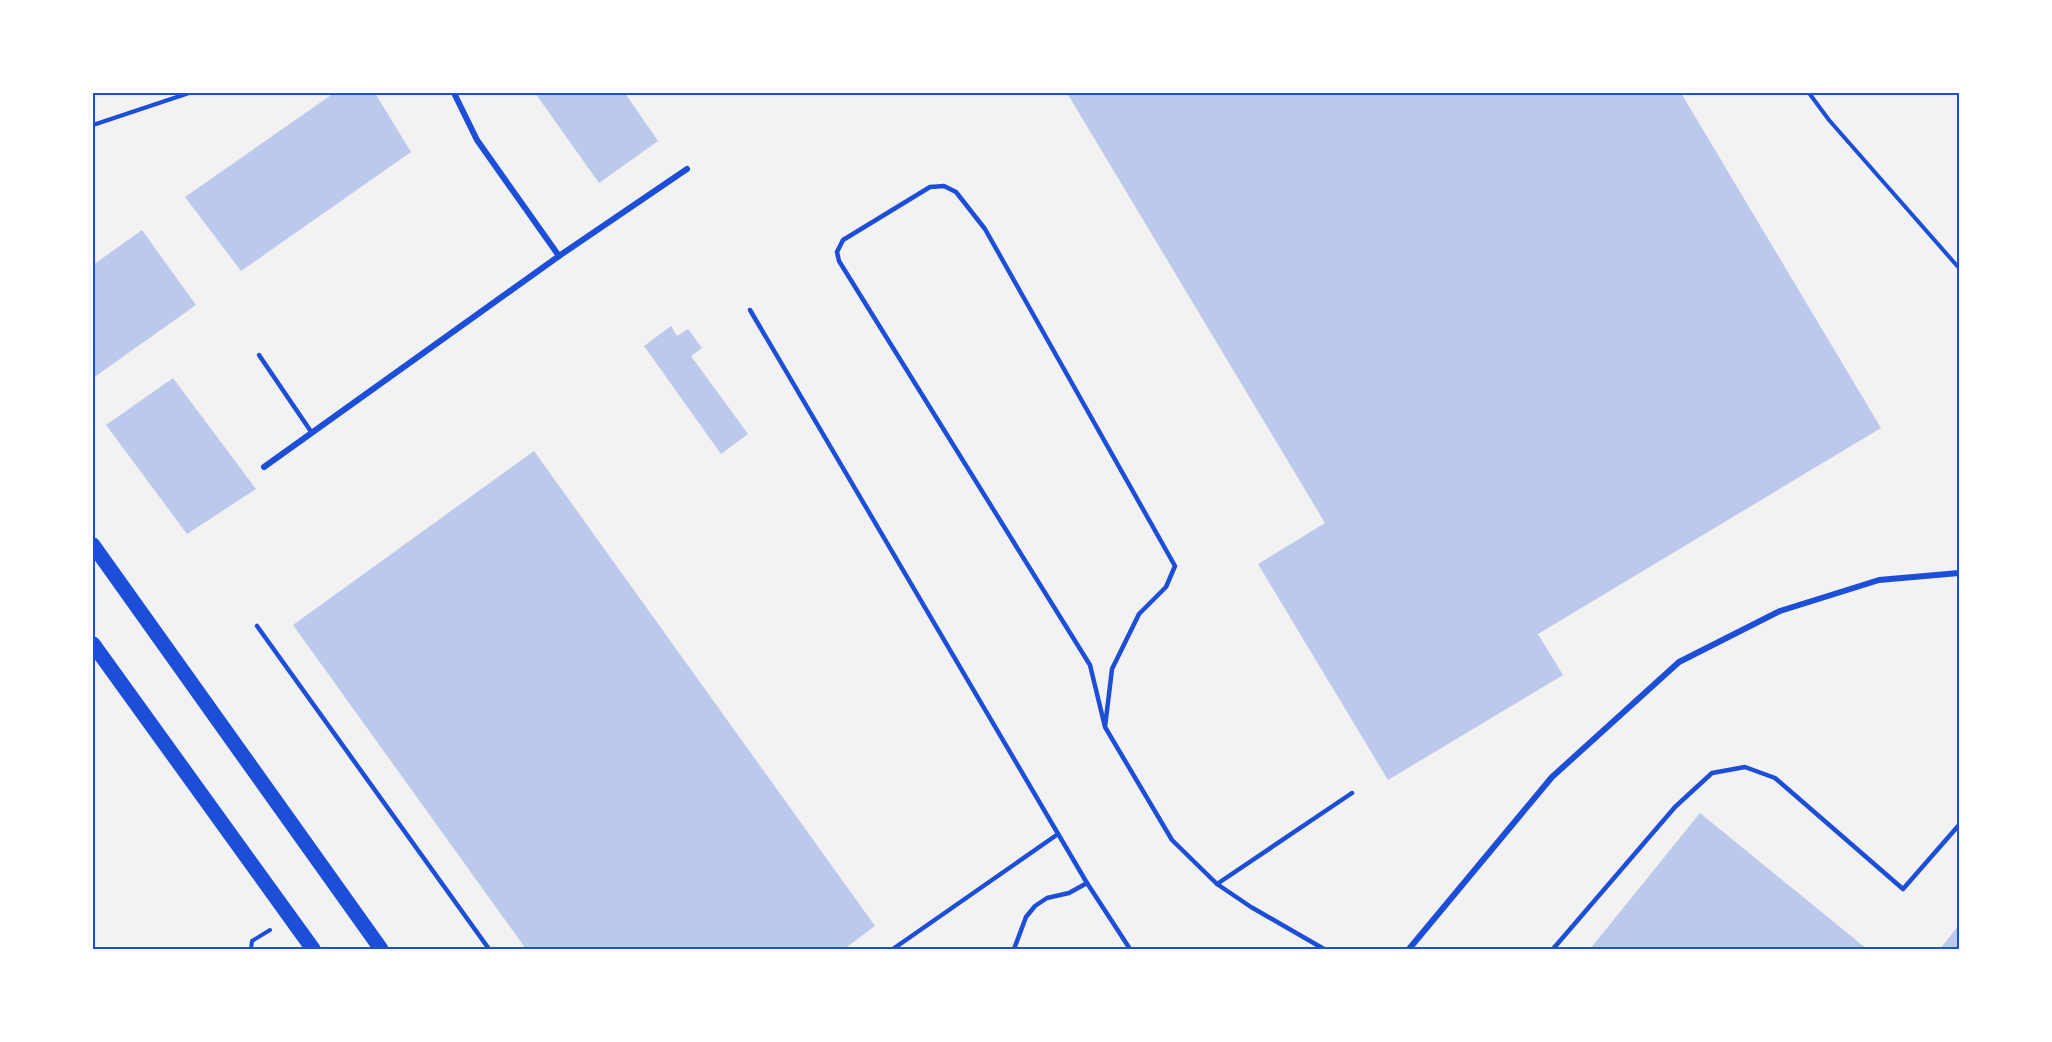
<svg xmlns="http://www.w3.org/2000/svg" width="2052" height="1042" viewBox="0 0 2052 1042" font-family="Signika,sans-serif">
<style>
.building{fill:#bdc9ec}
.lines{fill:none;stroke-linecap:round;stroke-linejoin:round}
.path{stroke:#1d4ed8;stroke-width:4}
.service{stroke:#1d4ed8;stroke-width:4.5}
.minor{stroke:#1d4ed8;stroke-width:6}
.primary{stroke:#1d4ed8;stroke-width:15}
.neatline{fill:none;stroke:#1d4ed8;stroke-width:2}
</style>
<rect width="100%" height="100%" fill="#f2f2f2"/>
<g class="building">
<path d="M334,93H375L411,152L241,271L185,197Z"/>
<path d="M535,93H625L658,141L599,183Z"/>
<path d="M1067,93H1681L1881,428L1538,634L1563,675L1388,780L1258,564L1325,523Z"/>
<path d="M142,230L196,305L93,378V265Z"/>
<path d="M671,326L677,336L688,329L702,348L691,356L748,434L721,454L644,346Z"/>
<path d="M173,378L256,489L187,534L106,425Z"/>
<path d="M534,451L875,926L844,949H526L293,625Z"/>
<path d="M1700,813L1867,949H1590Z"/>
<path d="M1959,925V949H1940Z"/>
</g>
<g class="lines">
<g class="path">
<path d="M1809,93L1829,120L1959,268"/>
<path d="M93,125L189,93"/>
<path d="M251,949L252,941L270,930"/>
</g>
<g class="service">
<path d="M750,310L1087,883L1130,949"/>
<path d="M259,355L312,433"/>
<path d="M257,626L489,949"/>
<path d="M1105,727L1112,669L1139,614L1166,587L1175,566L985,229L956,192L944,186L930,187L843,240L837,252L839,261L1090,665L1105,727L1172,840L1217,884L1251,907L1324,949"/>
<path d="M1217,884L1352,793"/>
<path d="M893,949L1058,834"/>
<path d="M1014,949L1026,917L1035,906L1047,898L1069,893L1087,883"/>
<path d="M1553,949L1675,807L1712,773L1745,767L1775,778L1903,889L1959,825"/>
</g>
<g class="minor">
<path d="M454,93L477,140L559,256"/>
<path d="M264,467L559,256L687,169"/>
<path d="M1409,949L1552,777L1679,662L1780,611L1879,580L1959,573"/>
</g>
<g class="primary">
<path d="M93,545L381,949"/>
<path d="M93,644L313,949"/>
</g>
</g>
<rect width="2052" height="1042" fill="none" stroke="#ffffff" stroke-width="189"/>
<rect x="94" y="94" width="1864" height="854" class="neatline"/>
</svg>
